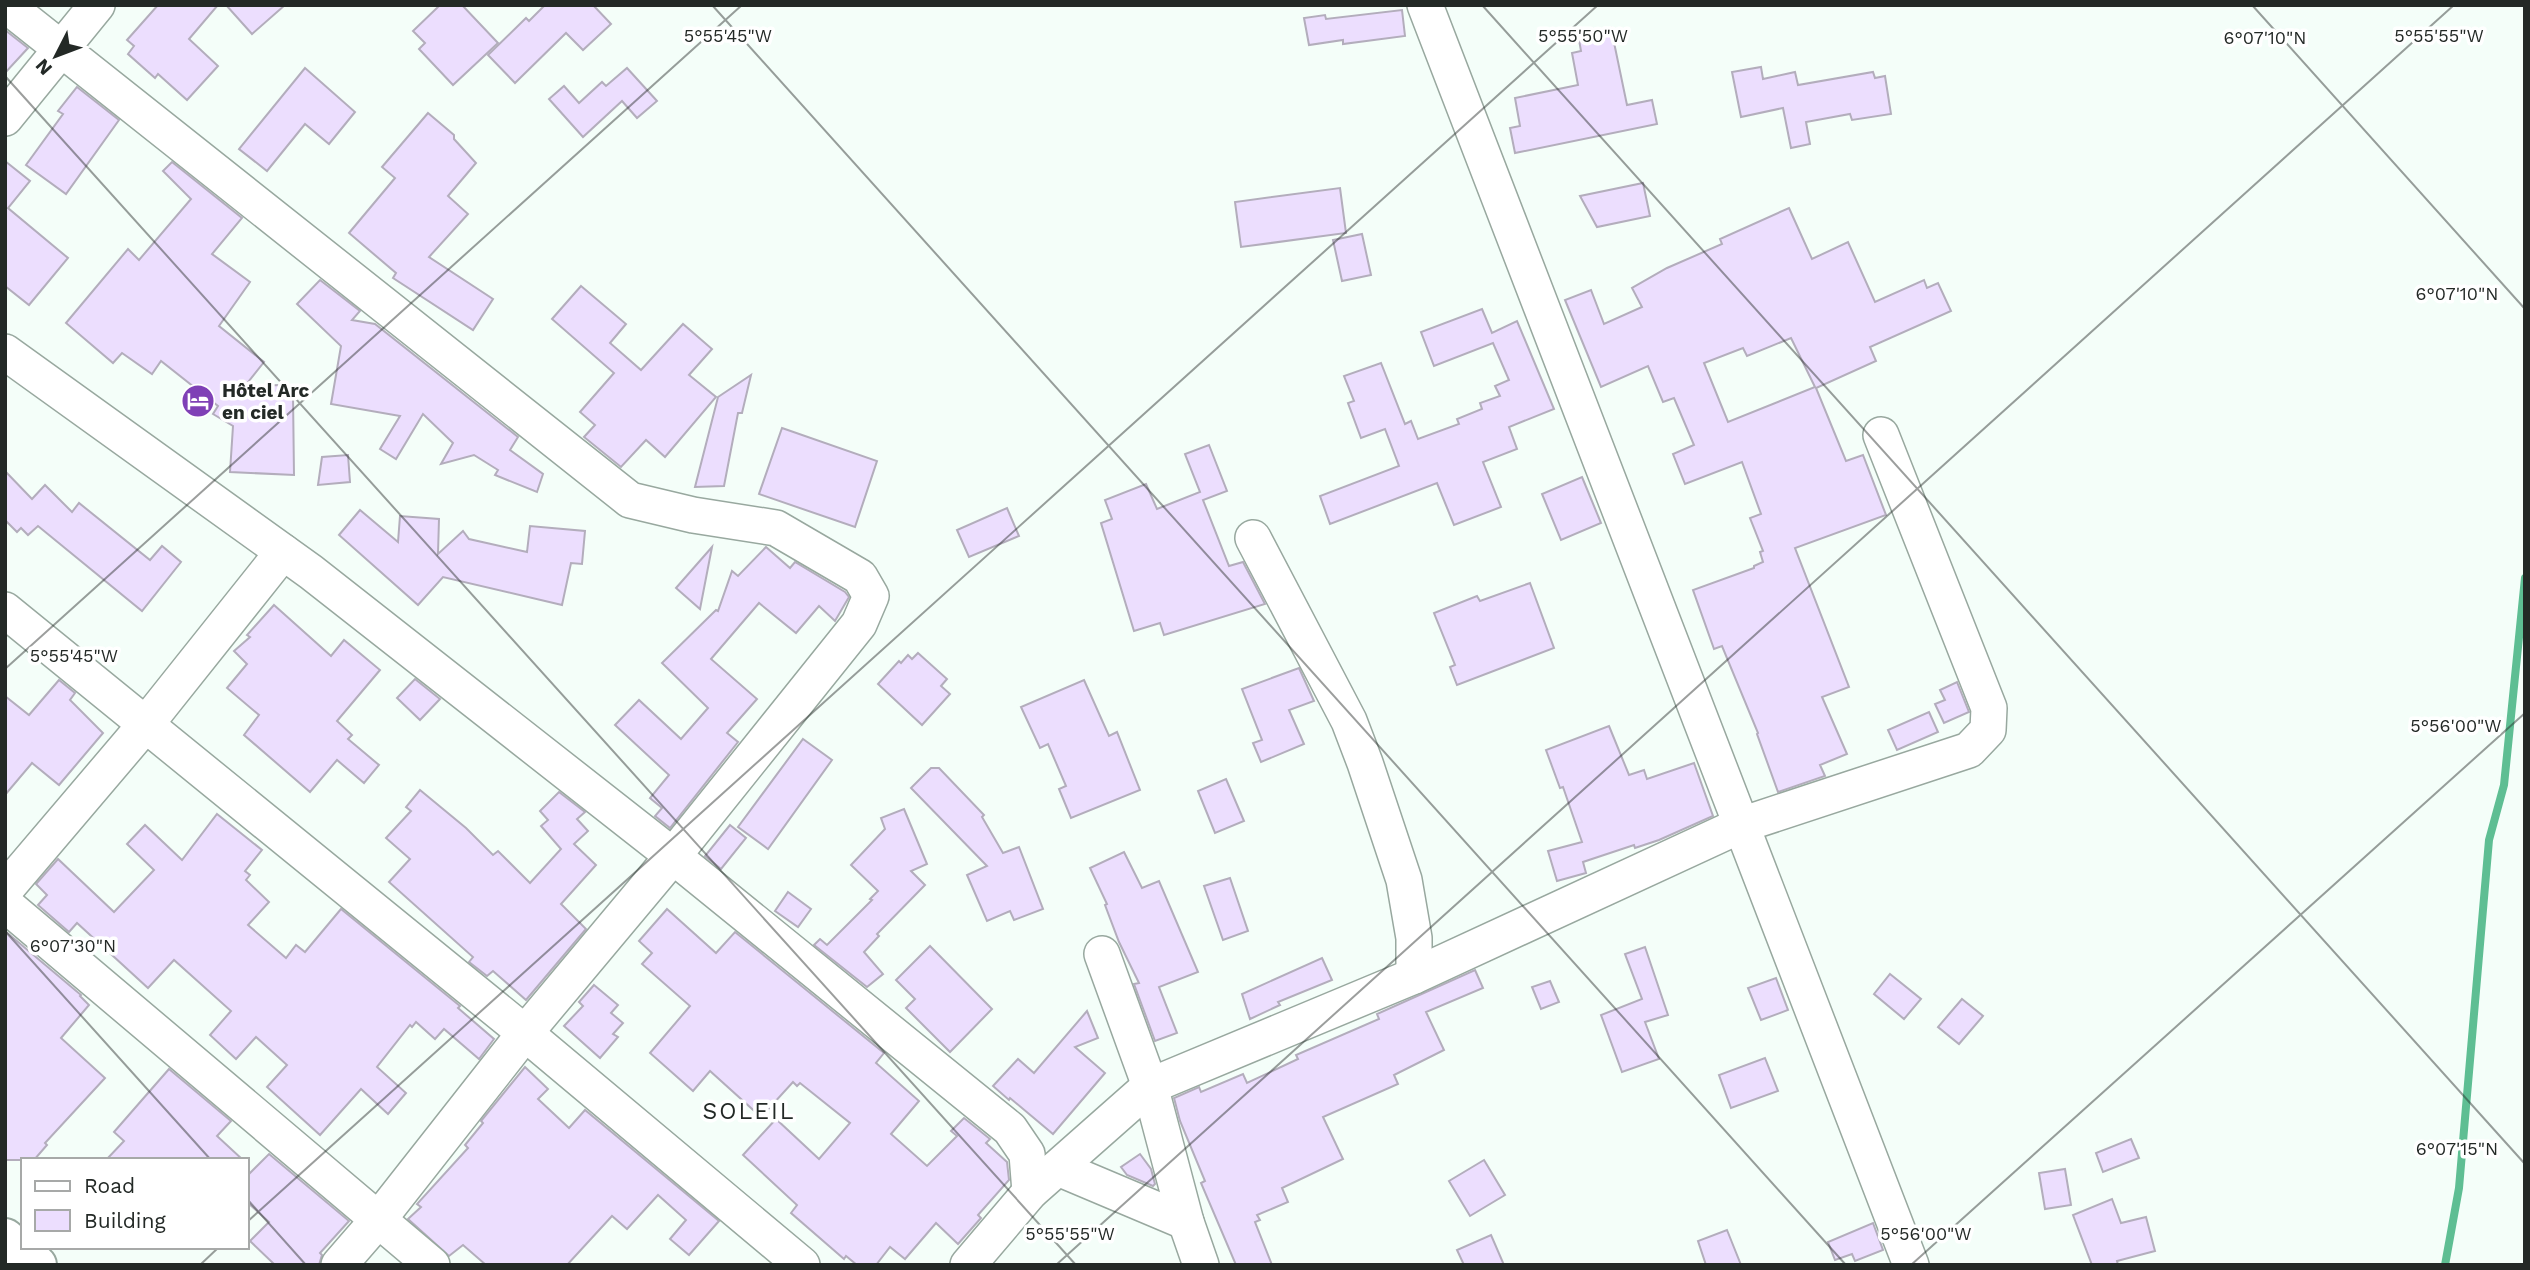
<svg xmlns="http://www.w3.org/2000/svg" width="2530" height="1270" viewBox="0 0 2530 1270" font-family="'Work Sans',sans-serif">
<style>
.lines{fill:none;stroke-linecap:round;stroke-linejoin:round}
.stream{stroke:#5ebe93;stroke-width:8}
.building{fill:#ecdefe;stroke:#b3adbc;stroke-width:2;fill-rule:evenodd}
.minor-casing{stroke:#98a89f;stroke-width:38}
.major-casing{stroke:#98a89f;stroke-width:42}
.minor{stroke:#fff;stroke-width:35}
.major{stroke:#fff;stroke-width:38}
.ticks{fill:none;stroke:#232926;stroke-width:2;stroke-opacity:0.45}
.labels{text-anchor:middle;stroke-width:7;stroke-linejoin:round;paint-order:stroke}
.poi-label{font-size:19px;font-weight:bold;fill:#232926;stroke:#fff;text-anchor:start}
.quarter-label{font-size:23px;letter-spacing:2px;fill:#232926;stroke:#fff}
.ticks-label{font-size:18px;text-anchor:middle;fill:#232926;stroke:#fff;stroke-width:7;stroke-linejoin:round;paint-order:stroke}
</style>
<rect width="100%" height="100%" fill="#f4fef9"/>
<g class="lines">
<path class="stream" d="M2445,1265L2459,1188L2489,840L2504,785L2525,578"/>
</g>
<g class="building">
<path d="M158,5H218L189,39L218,66L187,100L158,74L155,78L128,54L134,46L127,40Z"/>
<path d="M226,5H285L252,34Z"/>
<path d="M440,5H462L498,43L453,85L419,49L425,43L413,31Z"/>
<path d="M545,5H593L611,24L583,50L566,33L515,83L488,55L526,18L529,21Z"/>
<path d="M1402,10L1405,36L1343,44V40L1309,45L1304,18L1325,15L1326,19Z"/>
<path d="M1611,28L1627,105L1652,100L1657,124L1515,153L1510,128L1520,126L1515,98L1578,85L1572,53L1581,51L1578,34Z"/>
<path d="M5,30L28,48L5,73Z"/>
<path d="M1761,67L1763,79L1795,72L1798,85L1873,72L1875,78L1885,76L1891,114L1852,120L1850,114L1806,122L1810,144L1791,148L1783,108L1741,117L1732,72Z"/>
<path d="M305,68L355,112L329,144L305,124L267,171L239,149Z"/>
<path d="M627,68L657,101L637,118L622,101L583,137L549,99L564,86L579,103L602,82L606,86Z"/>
<path d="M77,87L119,120L66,194L26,165L63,114L58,111Z"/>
<path d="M428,113L454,135V139L476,163L448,196L468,214L429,257L493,299L473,330L393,278L396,273L349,233L395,178L382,167Z"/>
<path d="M5,161L30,181L8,208L68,258L29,305L5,286Z"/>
<path d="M172,162L242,218L212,254L250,282L219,326L264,362L245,386L281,385L279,395H293L294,475L230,472L233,426L213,414L218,406L161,361L152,374L122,353L113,363L66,323L128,249L139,260L191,199L163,171Z"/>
<path d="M1643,183L1650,216L1597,227L1580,196Z"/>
<path d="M1340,188L1346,233L1241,247L1235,202Z"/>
<path d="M1789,208L1812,259L1848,242L1875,302L1924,280L1927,288L1938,283L1951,311L1870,347L1876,361L1816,388L1846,461L1863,455L1886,515L1795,548L1849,687L1822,697L1847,754L1820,765L1825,776L1778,792L1757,734L1758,733L1722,646L1714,649L1693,590L1754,568V566L1763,562L1760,552L1763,551L1750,518L1761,514L1742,462L1685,484L1673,454L1694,445L1674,398L1663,402L1648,366L1601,387L1565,300L1591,290L1604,324L1642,307L1632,288L1667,268L1722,244L1720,239ZM1791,338L1815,387L1728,422L1704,363L1743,348L1747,356Z"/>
<path d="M1362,234L1371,275L1342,281L1333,240Z"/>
<path d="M320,280L360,311L352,320L375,324L518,437L510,450L543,474L537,492L495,475L498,470L474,455L441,464L453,443L423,414L396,459L380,449L400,416L331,404L341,346L297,304Z"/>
<path d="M581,286L626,324L610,343L641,370L683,324L712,349L689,375L716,397L665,457L646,440L621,467L584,437L595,425L580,412L614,373L552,319Z"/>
<path d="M1482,309L1492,333L1517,321L1554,409L1509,427L1517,449L1483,462L1501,507L1454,525L1437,483L1330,524L1320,496L1399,466L1385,429L1361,438L1348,403L1354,401L1344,376L1381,363L1405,424L1411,421L1418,439L1459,424L1457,419L1482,409L1480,403L1500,396L1495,386L1509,380L1493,343L1434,366L1421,332Z"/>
<path d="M751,375L742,413H738L724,486L695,487L718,397Z"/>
<path d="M782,428L877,461L855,527L759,494Z"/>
<path d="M1209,445L1227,491L1203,500L1229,566L1243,562L1265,604L1164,635L1160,623L1134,631L1101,523L1112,519L1105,500L1146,484L1157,509L1200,492L1185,454Z"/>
<path d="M348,455L350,482L318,485L322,457Z"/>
<path d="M5,471L32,499L45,485L72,512L79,503L150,560L162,546L181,562L142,611L38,526L28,535L21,528L17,532L5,520Z"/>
<path d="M1582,477L1601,523L1561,540L1542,494Z"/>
<path d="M1007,508L1019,536L969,557L957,530Z"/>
<path d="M360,510L398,542L400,516L439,519L438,554L463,531L469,539L527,552L530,526L585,531L582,564L571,563L562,605L443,577L418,605L339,535Z"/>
<path d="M712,547L700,609L676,588Z"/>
<path d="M766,547L790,568L795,562L845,592L849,597L835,621L819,606L796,633L759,603L711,659L757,699L727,733L738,742L670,828L655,816L662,808L650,798L669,775L615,725L639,700L681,739L708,708L662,663L716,610L718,611L732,571L738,576Z"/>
<path d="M1530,583L1554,648L1457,685L1450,667L1455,665L1434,613L1477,596L1480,601Z"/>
<path d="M274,605L331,656L344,640L380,670L337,721L352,735L348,739L379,765L364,783L337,760L310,792L244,735L259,715L227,688L247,664L234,651L250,637L247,635Z"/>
<path d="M918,653L947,679L941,686L950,694L922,725L878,684L899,661L901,663L908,655L912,659Z"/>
<path d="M1299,668L1314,701L1289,710L1304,744L1261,762L1253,743L1262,740L1242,689Z"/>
<path d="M415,679L440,699L420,720L397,698Z"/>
<path d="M59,680L75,693L70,700L103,733L59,785L32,763L5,795V696L29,715Z"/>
<path d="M1084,680L1109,736L1117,732L1140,790L1071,818L1059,789L1066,786L1048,744L1040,748L1021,707Z"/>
<path d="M1957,682L1969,712L1944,723L1935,704L1945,700L1940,690Z"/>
<path d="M1929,712L1938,732L1897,750L1888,730Z"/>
<path d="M1609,726L1629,775L1644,770L1647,779L1694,763L1713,816L1659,840L1635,848L1634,845L1583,862L1586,873L1557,881L1548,851L1582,842L1563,787L1560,788L1546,750Z"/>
<path d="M803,739L832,760L768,849L738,827Z"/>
<path d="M931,768H939L984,815L982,817L1003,853L1019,847L1043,909L1014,920L1010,911L987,921L967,875L987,866L911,788Z"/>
<path d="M1226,779L1244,821L1215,833L1198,791Z"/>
<path d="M420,790L466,828L493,855L498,851L530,883L561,849L541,826L548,820L540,811L559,792L585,812L577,819L588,831L574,844L596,865L561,904L586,929L526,1000L493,971L487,976L469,962L473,957L389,882L410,859L386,838L411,811L406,807Z"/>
<path d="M904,809L927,864L911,871L925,885L877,934L879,936L864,952L883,974L867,987L814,945L820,939L827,945L872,900L870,899L878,891L851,865L885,829L881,818Z"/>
<path d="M217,814L262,850L245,871L250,875L246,880L269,902L248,925L286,958L296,945L305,952L341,909L460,1006L458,1008L494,1039L479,1059L444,1029L435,1039L416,1022L412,1027L410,1025L377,1067L406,1093L388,1114L361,1089L320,1135L267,1087L287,1065L256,1037L236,1059L210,1035L231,1011L174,960L148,988L77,923L69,932L38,905L47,895L36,884L58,859L114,912L154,870L127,844L145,825L182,860Z"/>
<path d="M730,825L746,838L721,869L705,856Z"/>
<path d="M1124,852L1142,888L1159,881L1198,972L1159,987L1177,1033L1155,1041L1134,984L1139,983L1119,942L1105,905L1107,904L1090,868Z"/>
<path d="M1230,878L1248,931L1223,940L1204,886Z"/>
<path d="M788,892L811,909L798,927L775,911Z"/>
<path d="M667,909L716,953L735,932L884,1053L876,1063L919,1101L891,1134L927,1166L957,1136L951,1131L964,1118L990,1139L986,1143L1007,1162L1009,1180L978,1215L981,1218L958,1244L936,1223L905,1259L890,1247L876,1265H857L846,1256L844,1259L791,1213L797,1205L743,1155L776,1119L819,1159L850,1123L800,1083L797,1086L793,1082L761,1117L710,1071L693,1091L650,1053L690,1006L642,964L652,953L639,941Z"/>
<path d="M5,931L81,995L80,996L89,1005L61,1038L105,1078L45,1143L47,1145L34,1160H5Z"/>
<path d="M930,946L992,1009L950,1052L906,1008L915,999L896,980Z"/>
<path d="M1645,947L1668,1015L1645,1022L1659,1059L1622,1072L1601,1015L1642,999L1625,954Z"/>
<path d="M1322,958L1332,980L1278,1002L1280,1005L1250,1019L1242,994Z"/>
<path d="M1475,970L1483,988L1426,1012L1444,1050L1394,1075L1398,1084L1323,1117L1343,1159L1282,1188L1288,1202L1257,1215L1260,1220L1255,1222L1272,1265H1236L1201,1183L1205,1181L1180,1121L1174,1098L1199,1087L1201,1092L1243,1074L1247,1083L1298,1059L1296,1055L1379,1019L1377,1014Z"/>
<path d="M1890,974L1921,999L1904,1019L1874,994Z"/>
<path d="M1776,978L1788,1010L1761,1020L1748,988Z"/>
<path d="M1550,981L1559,1002L1541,1009L1532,987Z"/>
<path d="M594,985L618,1005L611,1013L623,1023L613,1034L618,1037L600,1058L564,1026L583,1006L579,1002Z"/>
<path d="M1962,999L1983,1016L1959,1044L1938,1027Z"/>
<path d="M1087,1011L1098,1038L1075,1047L1105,1073L1053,1134L1010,1098L1009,1100L993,1086L1018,1059L1034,1073Z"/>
<path d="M1765,1058L1778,1091L1731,1108L1719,1075Z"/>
<path d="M525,1067L548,1089L538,1099L569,1128L585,1110L719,1221L689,1255L670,1239L686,1220L658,1195L627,1229L612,1216L567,1265H486L463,1245L449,1256L408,1219L421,1207L417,1204L468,1148L465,1145L483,1123L481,1121Z"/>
<path d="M169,1069L231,1121L217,1136L243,1160H106L124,1141L114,1132Z"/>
<path d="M2131,1139L2139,1158L2103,1172L2096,1153Z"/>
<path d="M269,1154L349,1221L320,1253L322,1255L319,1265H275L250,1241L269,1222L247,1202V1176Z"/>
<path d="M1140,1154L1151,1169L1155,1184L1153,1186L1127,1175L1121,1167Z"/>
<path d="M1484,1160L1505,1195L1470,1216L1449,1181Z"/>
<path d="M2065,1169L2071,1205L2045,1209L2039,1173Z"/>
<path d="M2112,1199L2121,1223L2146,1217L2155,1251L2117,1261L2118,1265H2092L2073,1215Z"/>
<path d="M1873,1223L1883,1250L1855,1261L1852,1254L1835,1260L1828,1242Z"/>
<path d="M1727,1230L1741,1265H1706L1698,1241Z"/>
<path d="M1491,1235L1504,1265H1464L1457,1250Z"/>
</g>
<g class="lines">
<defs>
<g id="minor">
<path d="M6,5L630,500L693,515L776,528L860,577L871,596L859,624L673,856L525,1033L378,1220L339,1265"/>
<path d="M1425,5L1911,1265"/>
<path d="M5,118L97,5"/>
<path d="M5,352L311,572L673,856L1010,1129L1027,1154L1030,1192"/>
<path d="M1253,538L1349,721L1365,763L1404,880L1414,938V976"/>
<path d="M5,610L525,1033L802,1265"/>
<path d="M5,890L146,724L283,552"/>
<path d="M5,904L432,1265"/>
<path d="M1102,954L1150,1086L1186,1222L1201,1265"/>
<path d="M1058,1168L1186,1222"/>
<path d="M968,1265L1030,1192L1150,1086L1414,976L1741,825L1969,750L1988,730L1989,708L1881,435"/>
</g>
<path id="major" d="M5,1238L37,1265"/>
</defs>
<use href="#minor" class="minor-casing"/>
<use href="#major" class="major-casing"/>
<use href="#minor" class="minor"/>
<use href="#major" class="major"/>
</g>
<path class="ticks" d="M712,5L1846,1265M1482,5L2525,1164M2252,5L2525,309M5,76L1076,1265M5,669L742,5M5,931L211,1160M247,1199L306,1265M247,1222L1598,5M200,1265L219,1247M1056,1265L2454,5M1911,1265L2525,713"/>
<defs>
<symbol id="hotel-disc" viewBox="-11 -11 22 22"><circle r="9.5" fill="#7f40b6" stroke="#fff"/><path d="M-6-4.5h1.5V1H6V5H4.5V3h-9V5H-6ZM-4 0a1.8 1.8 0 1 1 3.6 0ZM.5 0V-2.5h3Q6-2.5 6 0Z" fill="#fff"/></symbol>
</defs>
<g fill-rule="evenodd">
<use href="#hotel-disc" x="179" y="382" width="38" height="38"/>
</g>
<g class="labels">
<g class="poi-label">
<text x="222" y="397">Hôtel Arc<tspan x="222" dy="22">en ciel</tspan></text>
</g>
<g class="quarter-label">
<text x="749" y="1119">SOLEIL</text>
</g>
</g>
<g class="ticks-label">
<text x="728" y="42">5°55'45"W</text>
<text x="1583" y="42">5°55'50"W</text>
<text x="2439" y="42">5°55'55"W</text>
<text x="2265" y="44">6°07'10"N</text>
<text x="2457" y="300">6°07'10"N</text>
<text x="74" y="662">5°55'45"W</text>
<text x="2456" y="732">5°56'00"W</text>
<text x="73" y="952">6°07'30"N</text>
<text x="2457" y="1155">6°07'15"N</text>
<text x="1070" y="1240">5°55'55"W</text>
<text x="1926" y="1240">5°56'00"W</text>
</g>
<rect width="2530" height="1270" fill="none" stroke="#232926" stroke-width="14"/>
<rect x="21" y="1158" width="228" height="91" fill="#ffffff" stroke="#a7a9a8" stroke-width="2"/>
<rect x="35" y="1181" width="35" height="10" fill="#ffffff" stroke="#a7a9a8" stroke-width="2"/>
<text x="84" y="1193" font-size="21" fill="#232926">Road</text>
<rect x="35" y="1210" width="35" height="21" fill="#ecdefe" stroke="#a7a9a8" stroke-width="2"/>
<text x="84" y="1228" font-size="21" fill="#232926">Building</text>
<g transform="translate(56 56) rotate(228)" stroke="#ffffff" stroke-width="5" paint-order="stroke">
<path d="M0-5L12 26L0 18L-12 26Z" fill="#232926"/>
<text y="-10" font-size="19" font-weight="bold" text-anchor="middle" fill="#232926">N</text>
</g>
</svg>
